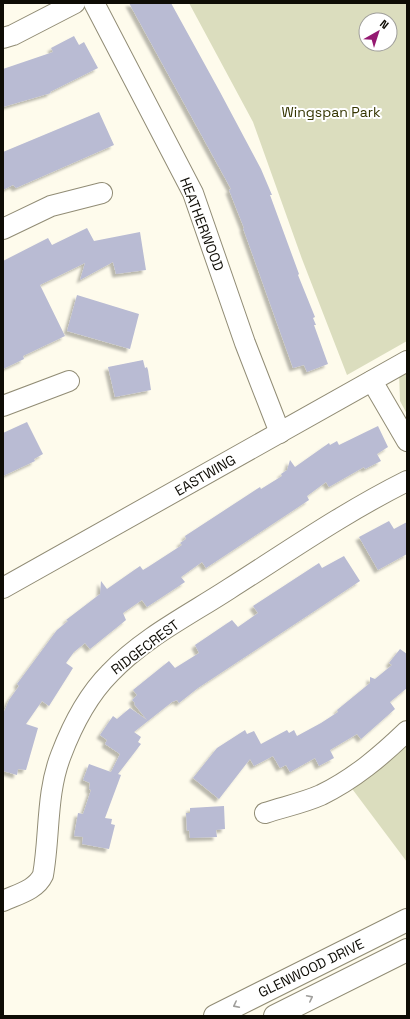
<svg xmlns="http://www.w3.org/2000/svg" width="410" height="1019" viewBox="0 0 410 1019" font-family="'Space Grotesk',sans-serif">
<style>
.green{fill:#dbddbe;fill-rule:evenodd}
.building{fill:#b9bbd3;filter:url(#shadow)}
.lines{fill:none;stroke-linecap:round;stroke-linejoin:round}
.minor-casing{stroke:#918c75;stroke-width:22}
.major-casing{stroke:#918c75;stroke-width:24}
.minor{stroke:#fff;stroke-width:20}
.major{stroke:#fff;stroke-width:22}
.oneway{stroke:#9f9e9b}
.labels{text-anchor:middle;stroke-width:4;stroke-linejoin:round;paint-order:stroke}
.park-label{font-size:14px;fill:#343500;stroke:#fff}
.street-label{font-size:14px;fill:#0e0c05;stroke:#fff}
</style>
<defs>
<filter id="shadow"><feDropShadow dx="-3.5" dy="3.5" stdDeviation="1" flood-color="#0004"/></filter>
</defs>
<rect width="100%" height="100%" fill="#fefbec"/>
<g class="green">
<path d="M189,3H407V341L347,375L302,259L253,122ZM366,20H390V44H366Z"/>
<path d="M407,367V414L400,401L399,372Z"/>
<path d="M407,728V862L344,778Z"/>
</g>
<g class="building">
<path d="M129,3H171L220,92L261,169L272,195H270L299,274L298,275L315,317L313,318L316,325H314L328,364L307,372L304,365L293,368L243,228H244L229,190L231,189Z"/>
<path d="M74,36L79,45L84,42L98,68L50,92L51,93L3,107V69L53,52L51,48Z"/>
<path d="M99,112L114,145L16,188L13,185L3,190V152Z"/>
<path d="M87,228L94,241L140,232L146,270L116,274L113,262L80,280L85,263L40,285L65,336L23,356L24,359L3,369V261L48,238L52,245Z"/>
<path d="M77,295L139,314L130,349L67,331Z"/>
<path d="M143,360L145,368L147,367L148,370L151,390L115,397L108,367Z"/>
<path d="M27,422L43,454L34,459L35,461L3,476V433Z"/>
<path d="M378,426L388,447L377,454L381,461L365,469L364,467L329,487L326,482L307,496L309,500L206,568L202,562L181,577L185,582L147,607L142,600L123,613L126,620L90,649L85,643L74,652L66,663L73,668L49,706L42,701L26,724L38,728L26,770L18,769L17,775L3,771V714L9,700L19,686L17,684L57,630L68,621L66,620L100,594L101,581L107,589L140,566L143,570L148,567L182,545L180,543L186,539L185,536L260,487L261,489L282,476L281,474L287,470L290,460L295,467L329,443L330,445L337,441L339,445Z"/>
<path d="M389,521L394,529L407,522V554L378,570L359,537Z"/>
<path d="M344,556L360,581L198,688L179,703L177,700L172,702L134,732L141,737L138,742L141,744L118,774L121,775L105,818L112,819L111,824L115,825L109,849L82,844L83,837L74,836L78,813L83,814L91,790L89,789L90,783L83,780L89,764L111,772L120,754L105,744L107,740L100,735L113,716L117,719L130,708L147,720L134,704L135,703L132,700L137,695L133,690L169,661L175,668L199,653L195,645L232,620L238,627L258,613L253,606L319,563L322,568Z"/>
<path d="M400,649L407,654V688L390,702L395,709L361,739L357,734L330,750L334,758L319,766L315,758L290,772L286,765L280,768L273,756L254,766L250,759L219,799L193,778L217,748L245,730L247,734L254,731L261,744L287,730L289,733L294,730L297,736L321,723L338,712L337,710L370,683V677L375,679L392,665L389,663Z"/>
<path d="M224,806L225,829L216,830L217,837L190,838L189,830L187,831L186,813H190V808Z"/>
</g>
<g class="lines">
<defs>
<g id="minor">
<path d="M94,3L193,193L245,343L280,433"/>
<path d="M3,38L13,35L75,3"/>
<path d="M3,229L51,206L102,193"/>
<path d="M372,381L407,441"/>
<path d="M3,406L69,381"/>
<path d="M3,588L407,361"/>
<path d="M265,813C283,807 303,803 321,795C354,779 381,756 407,731"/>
<path d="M3,901C18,894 36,890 43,875C50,836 46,793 61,755C72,726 88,695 110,673C143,638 189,615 229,589C289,551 343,513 407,481"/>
</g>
<g id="major">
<path d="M215,1016L407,920"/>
<path d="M275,1016L407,950"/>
</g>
</defs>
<use href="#minor" class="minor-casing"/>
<use href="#major" class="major-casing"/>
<use href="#minor" class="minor"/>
<use href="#major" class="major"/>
</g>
<defs><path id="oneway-chevron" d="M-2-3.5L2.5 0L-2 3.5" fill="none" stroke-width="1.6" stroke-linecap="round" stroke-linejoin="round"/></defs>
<g class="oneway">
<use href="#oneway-chevron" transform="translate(310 998) rotate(-27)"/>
<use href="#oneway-chevron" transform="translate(236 1005) rotate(153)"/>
</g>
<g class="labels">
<g class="park-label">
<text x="331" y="117">Wingspan Park</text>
</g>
<g class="street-label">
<text transform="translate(202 224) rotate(69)" y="5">HEATHERWOOD</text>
<text transform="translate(205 475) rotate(-30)" y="5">EASTWING</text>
<text transform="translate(145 647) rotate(-37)" y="5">RIDGECREST</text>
<text transform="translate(311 968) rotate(-26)" y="5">GLENWOOD DRIVE</text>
</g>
</g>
<rect width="410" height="1019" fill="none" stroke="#0e0c05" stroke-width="8"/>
<g transform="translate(378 32) rotate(39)"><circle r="19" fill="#ffffff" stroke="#9f9e9b"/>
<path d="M0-3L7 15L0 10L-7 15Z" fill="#951972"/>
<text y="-6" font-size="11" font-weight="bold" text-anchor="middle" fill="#0e0c05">N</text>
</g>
</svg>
